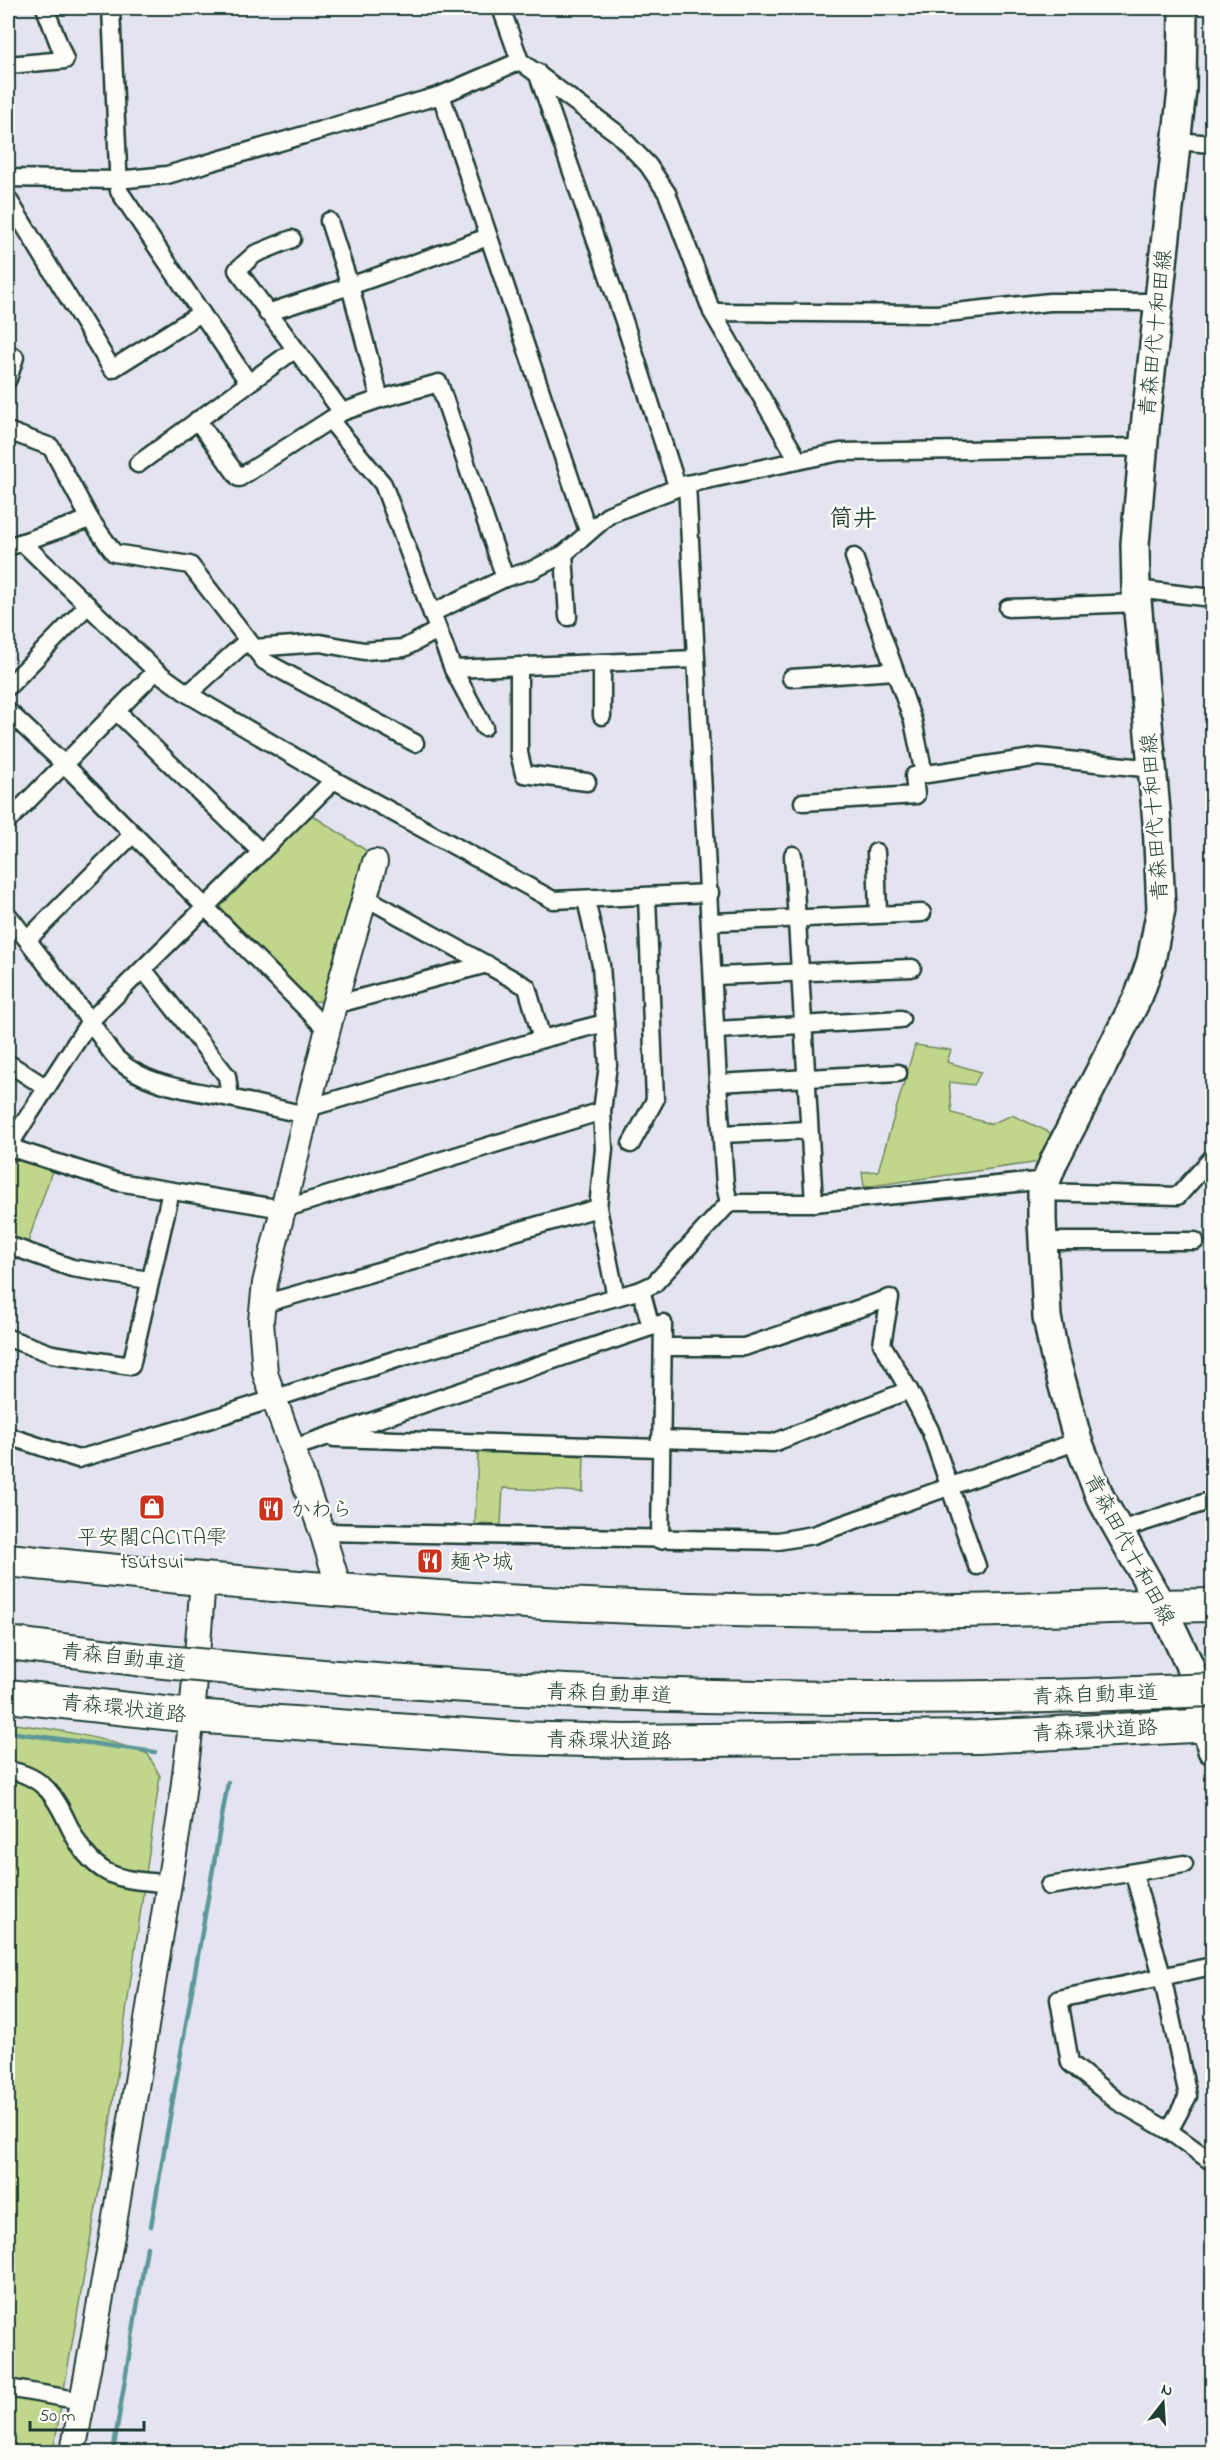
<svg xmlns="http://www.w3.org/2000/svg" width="1220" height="2460" viewBox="0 0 1220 2460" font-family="'Indie Flower','Klee One',sans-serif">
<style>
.green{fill:#bfd68c;stroke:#6f8a60;stroke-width:1.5}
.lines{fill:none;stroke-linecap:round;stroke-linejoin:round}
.stream{stroke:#5b9898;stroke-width:4.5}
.street-casing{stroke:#1f3d34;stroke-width:21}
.secondary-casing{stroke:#1f3d34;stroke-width:28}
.primary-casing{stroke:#1f3d34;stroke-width:32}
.highway-casing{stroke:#1f3d34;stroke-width:36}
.street{stroke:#fdfcf7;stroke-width:16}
.secondary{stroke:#fdfcf7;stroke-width:24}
.primary{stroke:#fdfcf7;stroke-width:27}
.highway{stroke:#fdfcf7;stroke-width:32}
.highway-bridge-casing{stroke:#1f3d34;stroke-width:36;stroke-linecap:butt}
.highway-bridge{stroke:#fdfcf7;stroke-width:32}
.labels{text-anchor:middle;stroke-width:5;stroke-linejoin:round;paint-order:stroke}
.street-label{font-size:21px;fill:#1f3d34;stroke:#fdfcf7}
.poi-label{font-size:21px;fill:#1f3d34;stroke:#fdfcf7;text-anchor:start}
.quarter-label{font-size:24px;font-weight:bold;fill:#1f3d34;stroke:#fdfcf7}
</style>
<rect width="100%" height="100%" fill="#e4e4f0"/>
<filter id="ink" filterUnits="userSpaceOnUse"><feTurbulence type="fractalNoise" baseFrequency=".0167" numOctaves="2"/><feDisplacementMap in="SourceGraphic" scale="12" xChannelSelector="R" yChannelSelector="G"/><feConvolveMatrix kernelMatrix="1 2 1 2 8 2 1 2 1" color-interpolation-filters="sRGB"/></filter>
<g filter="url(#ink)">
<g class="green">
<path d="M312,815L367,851L322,1001L310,1002L221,912V900Z"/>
<path d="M915,1045L951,1050L947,1062L981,1072L974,1085L949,1082L952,1113L991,1124L1012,1115L1051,1133L1040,1162L864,1187L862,1172L878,1171Z"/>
<path d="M16,1159L52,1171L28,1242L8,1236V1163Z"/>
<path d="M478,1451L584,1456L583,1492L503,1488L501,1525L475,1524Z"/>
<path d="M8,1723C54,1729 104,1737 148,1754L160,1776L107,2145L53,2452H8Z"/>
</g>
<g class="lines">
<g class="stream">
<path d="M8,1732L155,1752"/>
<path d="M151,2226L228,1782"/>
<path d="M113,2452L147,2247"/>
</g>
<defs>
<g id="street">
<path d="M111,8L119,191L248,382"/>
<path d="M501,8L520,61L618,134L648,165L667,193L712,312L798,460"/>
<path d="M8,65L65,60L45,8"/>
<path d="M537,72L623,318L677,486"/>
<path d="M441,95L588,531"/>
<path d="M1177,141L1212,144"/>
<path d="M8,178L117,180L167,175L441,95L520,61"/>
<path d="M8,199L112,369L201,313"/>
<path d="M329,221L350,286L488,237"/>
<path d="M292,239L255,254L237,270L342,412"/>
<path d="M712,312L937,314L1050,302H1160"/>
<path d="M267,313L350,286L380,399L439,383L505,578"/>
<path d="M8,354L15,357L8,379"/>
<path d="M197,420L239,478L342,412L380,399"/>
<path d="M330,420L383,484L453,669L484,727"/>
<path d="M8,431L51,447L90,519L114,553L190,565L248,640"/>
<path d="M138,464L294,350"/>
<path d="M687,484L718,1083L725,1185L729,1203"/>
<path d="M22,542L156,671L188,694L334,780L553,900L710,893"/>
<path d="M8,547L90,519"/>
<path d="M564,554L568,617"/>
<path d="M854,557L913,721L924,774"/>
<path d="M1136,589L1212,598"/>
<path d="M1008,608L1138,603"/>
<path d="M432,613L505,578L532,570L564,554L610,514L687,484L840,452L1143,447"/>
<path d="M254,648L320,643L364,651L404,648L438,630"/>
<path d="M602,663V716"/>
<path d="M519,666V753L524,774L587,782"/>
<path d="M453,669L695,659"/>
<path d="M791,678L895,671"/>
<path d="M8,687L88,605"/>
<path d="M188,694L248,640L264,661L415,743"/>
<path d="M8,711L64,764L328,1031"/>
<path d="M116,711L261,852"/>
<path d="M803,802L916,795L914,776L1039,757L1153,769"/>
<path d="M8,821L156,671"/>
<path d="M876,852L878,914"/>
<path d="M793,855L814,1203"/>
<path d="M365,897L527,987L542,1039L605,1023L601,965L586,900"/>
<path d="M8,915L90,1021L334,780"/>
<path d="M712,922L922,913"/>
<path d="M28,939L133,834"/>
<path d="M143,969L227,1076L230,1098L306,1115"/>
<path d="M714,976L912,968"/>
<path d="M334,1005L487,964"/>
<path d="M717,1030L901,1019"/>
<path d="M8,1063L45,1087"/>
<path d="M718,1083L898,1073"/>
<path d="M308,1108L542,1039"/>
<path d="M602,1111L608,1065L605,1023"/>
<path d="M722,1134L809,1130"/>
<path d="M631,1144L655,1100L647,897"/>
<path d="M8,1147L118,1182L283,1209L602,1111L604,1149L598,1208L263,1304"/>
<path d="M8,1147L90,1021C99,1033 107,1049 117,1059C147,1087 193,1090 230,1098"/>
<path d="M1042,1192L1178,1196L1212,1158"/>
<path d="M729,1203H814L1047,1180"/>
<path d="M598,1208L616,1297"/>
<path d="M1043,1241H1195"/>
<path d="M8,1245L72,1268L149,1280"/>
<path d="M641,1290L651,1327L663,1323L660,1540"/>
<path d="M8,1338L52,1354L131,1366L171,1191"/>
<path d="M663,1347H744L890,1298L882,1344L909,1390"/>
<path d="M8,1436L78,1459L180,1429L403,1357L641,1290L654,1284L729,1203"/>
<path d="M334,1438L659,1448"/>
<path d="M660,1439L773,1443L909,1390L930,1430L977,1566"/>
<path d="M293,1448L651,1327"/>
<path d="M1117,1531L1212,1500"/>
<path d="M322,1532L778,1541L813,1535L1078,1441"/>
<path d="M8,1770C72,1781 58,1839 102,1869C120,1882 149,1881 170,1884"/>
<path d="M1134,1874L1162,1976L1188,2096L1169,2131L1117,2101L1070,2063L1059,1999L1212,1966"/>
<path d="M1049,1886L1184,1864"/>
<path d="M1169,2131L1212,2162"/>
<path d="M8,2388L82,2401"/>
</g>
<g id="secondary">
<path d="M340,1591L322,1532L265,1373L261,1321L265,1283L306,1115L334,1005L375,862"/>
<path d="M73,2452L113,2230L180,1816L192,1716L203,1581"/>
</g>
<path id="primary" d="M1183,8L1182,90L1146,418L1135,544L1136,589L1157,822L1161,909L1151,961L1139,995L1054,1161L1042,1192V1220L1047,1317L1054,1353L1078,1441L1100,1497L1161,1605L1189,1664L1212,1750"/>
<g id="highway">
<path d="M8,1560C299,1591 592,1612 885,1612C994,1612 1103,1606 1212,1605"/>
<path d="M8,1643L143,1660"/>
<path d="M252,1670C530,1695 808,1703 1087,1695"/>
<path d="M8,1696L192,1716L513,1738L624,1741L978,1737L1212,1725"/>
</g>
</defs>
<use href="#street" class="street-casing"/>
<use href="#secondary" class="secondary-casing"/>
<use href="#primary" class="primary-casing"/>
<use href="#highway" class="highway-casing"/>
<use href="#street" class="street"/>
<use href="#secondary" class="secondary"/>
<use href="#primary" class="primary"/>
<use href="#highway" class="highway"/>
<defs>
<g id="highway-bridge">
<path d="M143,1660L252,1670"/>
<path d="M1087,1695L1212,1690"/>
</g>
</defs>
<use href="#highway-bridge" class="highway-bridge-casing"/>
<use href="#highway-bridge" class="highway-bridge"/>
</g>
</g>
<defs>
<symbol id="shop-square" viewBox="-11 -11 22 22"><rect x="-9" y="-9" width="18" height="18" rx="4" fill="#c8321e" stroke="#fdfcf7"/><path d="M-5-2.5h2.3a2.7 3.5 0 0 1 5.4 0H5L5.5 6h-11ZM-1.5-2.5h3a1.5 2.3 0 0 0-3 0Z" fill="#fff"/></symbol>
<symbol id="restaurant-square" viewBox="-11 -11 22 22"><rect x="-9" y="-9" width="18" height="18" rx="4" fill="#c8321e" stroke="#fdfcf7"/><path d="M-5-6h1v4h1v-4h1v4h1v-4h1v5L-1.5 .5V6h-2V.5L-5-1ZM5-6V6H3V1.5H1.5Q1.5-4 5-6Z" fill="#fff"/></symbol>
</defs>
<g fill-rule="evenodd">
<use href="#shop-square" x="137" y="1492" width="30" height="30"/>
<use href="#restaurant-square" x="256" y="1494" width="30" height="30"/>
<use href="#restaurant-square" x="415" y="1546" width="30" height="30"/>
</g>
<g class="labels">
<g class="street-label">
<text transform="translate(1155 333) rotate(-84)" y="7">青森田代十和田線</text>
<text transform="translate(1154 817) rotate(-94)" y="7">青森田代十和田線</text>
<text transform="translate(1130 1549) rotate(62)" y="7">青森田代十和田線</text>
<text transform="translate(124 1657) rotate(6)" y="7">青森自動車道</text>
<text transform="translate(609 1693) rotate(2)" y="7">青森自動車道</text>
<text transform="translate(1095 1694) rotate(-2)" y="7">青森自動車道</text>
<text transform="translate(124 1708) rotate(6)" y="7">青森環状道路</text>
<text transform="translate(1095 1730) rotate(-3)" y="7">青森環状道路</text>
<text transform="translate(609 1740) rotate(1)" y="7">青森環状道路</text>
</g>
<g class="poi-label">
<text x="290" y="1516">かわら</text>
<text x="152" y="1544" text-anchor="middle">平安閣CACITA雫<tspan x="152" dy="24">tsutsui</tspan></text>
<text x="450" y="1568">麺や城</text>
</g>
<g class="quarter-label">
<text x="853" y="526">筒井</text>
</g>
</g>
<rect width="1220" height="2460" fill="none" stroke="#fdfcf7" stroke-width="30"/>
<rect x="15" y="15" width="1190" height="2430" fill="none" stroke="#1f3d34" stroke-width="2" filter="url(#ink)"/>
<g transform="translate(1163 2403) rotate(17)" stroke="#fdfcf7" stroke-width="4.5" paint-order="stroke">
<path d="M0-4.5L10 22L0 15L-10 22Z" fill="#1f3d34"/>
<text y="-9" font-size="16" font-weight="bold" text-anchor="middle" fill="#1f3d34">N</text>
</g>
<path d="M30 2421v9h114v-9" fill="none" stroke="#1f3d34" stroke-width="3"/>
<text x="39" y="2421" font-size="18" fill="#1f3d34" stroke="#fdfcf7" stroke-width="4.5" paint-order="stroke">50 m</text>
</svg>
